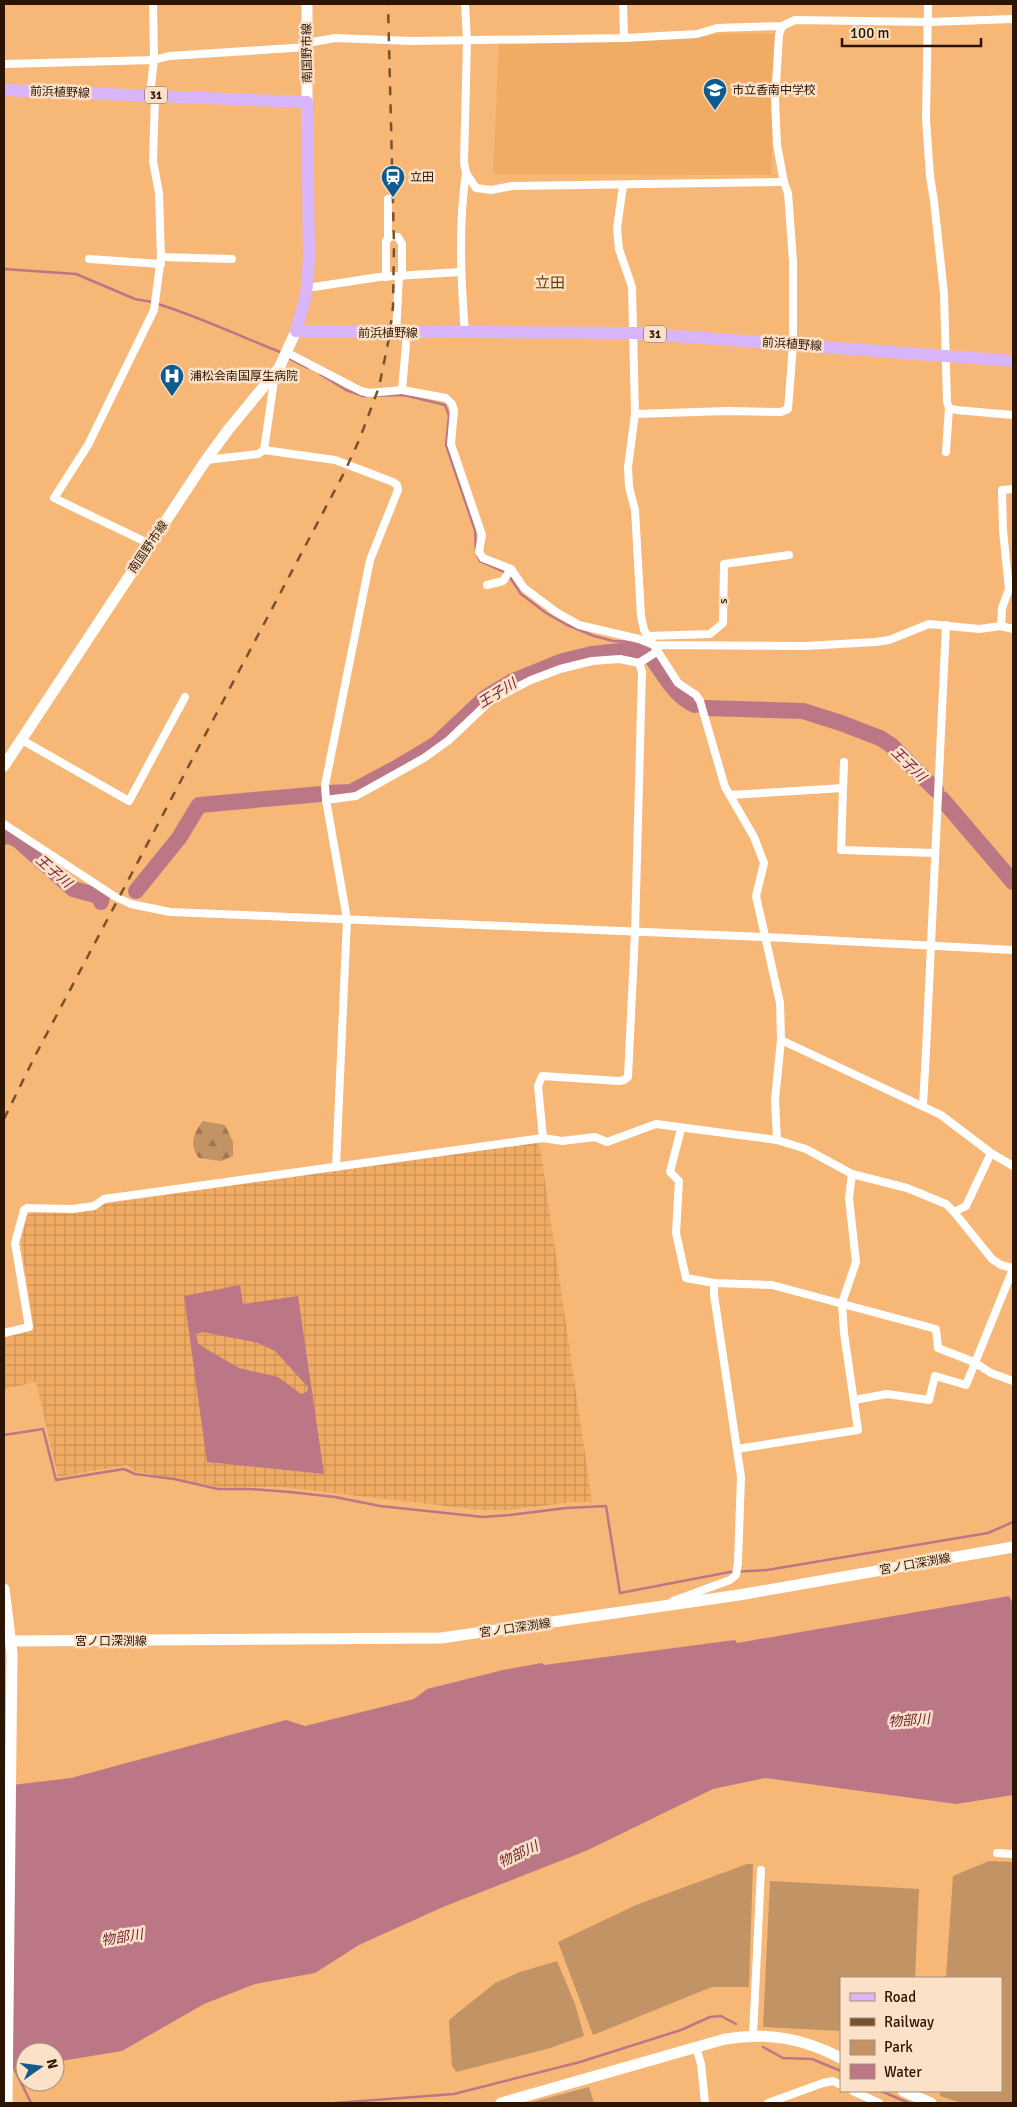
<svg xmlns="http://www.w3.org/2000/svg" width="1017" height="2107" viewBox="0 0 1017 2107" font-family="Signika,'Noto Sans JP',sans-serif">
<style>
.built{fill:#f0ab64}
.industrial{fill:url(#industrial-grid)}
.green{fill:#c29365}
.forest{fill:url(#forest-firs)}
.water{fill:#bc7786;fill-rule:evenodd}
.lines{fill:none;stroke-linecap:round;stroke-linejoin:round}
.stream{stroke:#bc7786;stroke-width:2.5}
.river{stroke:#bc7786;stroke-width:16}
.street{stroke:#fff;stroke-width:8}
.secondary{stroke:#fff;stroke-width:11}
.primary{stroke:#d9b6fb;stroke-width:12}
.rail{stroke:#78512d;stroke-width:2.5;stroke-dasharray:9 9;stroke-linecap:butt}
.labels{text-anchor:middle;stroke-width:5;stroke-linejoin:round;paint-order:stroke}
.shield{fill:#fbe1c8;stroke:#69523c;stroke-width:1}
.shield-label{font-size:11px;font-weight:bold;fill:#2b1400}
.street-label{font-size:12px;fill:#2b1400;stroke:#fbe1c8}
.poi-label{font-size:12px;fill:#2b1400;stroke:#fbe1c8;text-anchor:start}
.water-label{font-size:14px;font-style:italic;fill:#75213b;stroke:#fbe1c8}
.quarter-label{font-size:15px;fill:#683d04;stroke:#fbe1c8}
</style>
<defs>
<pattern id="industrial-grid" width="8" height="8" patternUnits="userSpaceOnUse" patternTransform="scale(1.25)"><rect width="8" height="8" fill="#f0ab64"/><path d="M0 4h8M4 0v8" fill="none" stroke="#ce9255"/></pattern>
<pattern id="forest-firs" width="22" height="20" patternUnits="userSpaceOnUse" patternTransform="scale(1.25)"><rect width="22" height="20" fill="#c29365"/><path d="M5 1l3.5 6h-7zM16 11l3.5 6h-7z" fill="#9e7751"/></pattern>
</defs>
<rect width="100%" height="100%" fill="#f7b777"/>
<path class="built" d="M726,34H777L771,175L493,174L499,43L698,37Z"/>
<path class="industrial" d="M536,1143L540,1147L592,1502H572L507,1510H481L282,1487H220L134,1471L127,1465L58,1477L36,1382L4,1389V1337L34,1330L21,1241L27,1216L30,1212L73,1213L93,1210L104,1204Z"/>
<g class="green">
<path d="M989,1861L1013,1862V2103H962L940,2096V2091H1001V1978H946L953,1876Z"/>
<path d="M747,1864H753L749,1987H712L593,2035L558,1942L636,1905Z"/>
<path d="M770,1881L919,1889L915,1978H841V2031L763,2027Z"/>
<path d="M557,1961L575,2004L584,2036L547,2049L456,2072L452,2066L449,2020L495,1983L520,1972Z"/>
<path d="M589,2087L594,2103H529Z"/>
</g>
<path class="forest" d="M203,1121L225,1125L233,1142V1156L221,1161L199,1158C189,1146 193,1133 203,1121Z"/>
<g class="water">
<path d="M240,1285L243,1304L298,1296L324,1474L207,1462L184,1296ZM203,1332L258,1343L275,1351L308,1387L307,1392L301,1394L278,1377L239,1368L203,1347L198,1343L196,1334Z"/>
<path d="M1009,1596L1013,1604V1795L956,1804L765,1778L713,1789L588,1850L443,1907L359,1945L315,1973L255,1984L204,2004L122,2051L55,2062V2052H25V2066L4,2069V1786L71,1778L286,1720L305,1726L414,1699L427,1689L503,1670L542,1663L544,1665L735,1640L737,1643Z"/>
</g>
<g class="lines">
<g class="stream">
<path d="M4,269L76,274L135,299L152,302"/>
<path d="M158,304C200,317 239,336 280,352"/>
<path d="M288,358L308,368"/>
<path d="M320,374L346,390L363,396L404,395L445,405L449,416L446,445L475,530L476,553L480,561L507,573L521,594L546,613L567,625L594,636L613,641L635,642L641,644L648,653"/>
<path d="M4,1435L43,1429L56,1480L124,1469L135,1474L174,1479L218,1489H250L290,1492L335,1497L380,1506L483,1517L510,1515L566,1508L606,1506L620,1593L730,1572L767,1570L988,1533L1013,1522"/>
<path d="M763,2047L783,2058L812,2059L841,2071"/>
<path d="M12,2064L31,2103"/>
<path d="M881,2091L909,2103"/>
<path d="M335,2103L454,2094L580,2062L681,2030L710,2017L721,2016L736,2024"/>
</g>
<g class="river">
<path d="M705,708L803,711L841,723L880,738L891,745L936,790"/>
<path d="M328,793L351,792L396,768L436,744L486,697L511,682L563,661L592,654L630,650L648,653C662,670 674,697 695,705"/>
<path d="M942,799L1013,882"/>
<path d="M4,837L9,836L18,840L73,889L102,897L101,902"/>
<path d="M136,891L179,838L199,805L321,794"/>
</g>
<g class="street">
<path d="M465,4L467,40L464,163L466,173L476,188L491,190L512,186L784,182"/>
<path d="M623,4L624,38"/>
<path d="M928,4L926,119L930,176L934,201L944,294L947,402L949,408L956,410L1013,415"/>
<path d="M307,43L335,38L412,41L624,38L697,34L717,28L782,26L795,20L929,22L1013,19"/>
<path d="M4,64L154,60L169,56L308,47"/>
<path d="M150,95L154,59L153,4"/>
<path d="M623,186L617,228L619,249L632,287L635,414L628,467L629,487L635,510L641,616L644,630L678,683L696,695L700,701L725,787L754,837L764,863L756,896L780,1003L781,1040L775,1100L777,1140"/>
<path d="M388,199V238"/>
<path d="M161,257L232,259"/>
<path d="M89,259L161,264"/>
<path d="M386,277V241L390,236L398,237L402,244V276"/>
<path d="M307,288L379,277L460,272"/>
<path d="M396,333L399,276"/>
<path d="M407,333L402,390L446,398L452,404L454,410L451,444L482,535L479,552L483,558L511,569L524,588L556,612L579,625L639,639L654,645L805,646L875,642L889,640L929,624L979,629L1001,626L1013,629"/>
<path d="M465,333C461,280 458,226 466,173"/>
<path d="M286,352L361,391L369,393L402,390"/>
<path d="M635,414L727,411L781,412L788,409L793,345V261L788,193L784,182L777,145L775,100L779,35L782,26"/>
<path d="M264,450L335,460L393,482L397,485L398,490L370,560L325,785L326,800L347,919L336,1167"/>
<path d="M946,452L949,408"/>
<path d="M206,460L258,454L264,450L275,374"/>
<path d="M150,544L54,498L88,445L154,310L161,257L159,193L153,161L155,95"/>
<path d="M487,585L503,581L511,569"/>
<path d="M1001,626L1002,608L1009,589L1003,531L1002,490L1013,489"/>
<path d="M647,636L710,634L723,623L724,564L789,555"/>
<path d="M639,663L658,651"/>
<path d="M22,740L129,801L185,697"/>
<path d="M844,762L841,850L935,853"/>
<path d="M730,795L843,788"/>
<path d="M326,800L356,796L424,758L449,740L490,701L531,680L560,669L592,661L620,659L639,663L642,672L635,932L628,1077L624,1080L619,1081L542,1076L538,1086L543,1138"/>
<path d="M4,824L114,896L131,904L170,912L766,937L1013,950"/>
<path d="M781,1040L941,1115L991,1153L1013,1166"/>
<path d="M923,1106C932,946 938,786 946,625"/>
<path d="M681,1129L670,1172L679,1181L676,1233L686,1278L714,1283L772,1285L936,1329L938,1348L974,1362L991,1373L1013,1381"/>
<path d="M954,1212L966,1206L991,1153"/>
<path d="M4,1333L29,1327L15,1243L24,1210L27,1208L72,1209L94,1206L104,1199L543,1138L562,1141L595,1137L607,1142L656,1124L777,1140L806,1149L852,1174L907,1188L946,1204L954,1212L992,1259L1001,1265L1013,1268"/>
<path d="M854,1400L887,1394L929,1400L935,1376L966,1385L1013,1269"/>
<path d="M737,1449L858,1430L844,1333L842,1303L856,1262L849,1198L852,1174"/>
<path d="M673,1601L730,1580L736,1575L738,1563L741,1477L714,1295V1283"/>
<path d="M997,1853L1013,1854"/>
<path d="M753,2036L761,1870"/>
<path d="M696,2047L701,2064L705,2103"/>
<path d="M853,2091L879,2103"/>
<path d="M768,2103L823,2083L833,2081L841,2085"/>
</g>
<g class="secondary">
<path d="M307,4V102"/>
<path d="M4,766L206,460L228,430L279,368L296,331"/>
<path d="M4,1589L12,1653L7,2103"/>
<path d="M11,1641L441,1638L739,1595L1013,1547"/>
<path d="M903,2091L931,2103"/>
<path d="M501,2103L725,2039C768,2032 802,2038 841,2058"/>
</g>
<path class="primary" d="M4,90L307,102L309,259L306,295L296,331L634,333L1013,361"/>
<path class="rail" d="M4,1119L35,1056L345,471L360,438L379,387L389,338L393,307L394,244L388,4"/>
</g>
<defs>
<symbol id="school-pin" viewBox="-11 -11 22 30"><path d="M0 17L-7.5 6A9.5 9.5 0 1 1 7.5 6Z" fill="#0f5a8e" stroke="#fbe1c8"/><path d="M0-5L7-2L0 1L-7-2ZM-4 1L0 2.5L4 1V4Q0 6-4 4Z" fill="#fff"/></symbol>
<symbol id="station-pin" viewBox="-11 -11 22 30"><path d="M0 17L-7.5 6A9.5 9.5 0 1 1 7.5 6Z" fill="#0f5a8e" stroke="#fbe1c8"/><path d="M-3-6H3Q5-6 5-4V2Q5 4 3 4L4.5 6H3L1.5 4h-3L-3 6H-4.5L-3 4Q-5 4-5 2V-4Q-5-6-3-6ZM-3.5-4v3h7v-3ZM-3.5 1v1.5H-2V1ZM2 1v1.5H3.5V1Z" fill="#fff"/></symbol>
<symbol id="hospital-pin" viewBox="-11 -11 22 30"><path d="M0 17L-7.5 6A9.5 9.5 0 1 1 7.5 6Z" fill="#0f5a8e" stroke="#fbe1c8"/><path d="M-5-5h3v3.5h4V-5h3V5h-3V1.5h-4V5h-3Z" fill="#fff"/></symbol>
</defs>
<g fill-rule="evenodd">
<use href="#school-pin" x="701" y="76" width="28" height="38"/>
<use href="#station-pin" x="379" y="163" width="28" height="38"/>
<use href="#hospital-pin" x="158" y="362" width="28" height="38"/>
</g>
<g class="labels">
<g class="shield">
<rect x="145" y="86.5" width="22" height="17" rx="4"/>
<rect x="644" y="325.5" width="22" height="17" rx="4"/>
</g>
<g class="shield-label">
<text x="156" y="99">31</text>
<text x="655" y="338">31</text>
</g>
<g class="street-label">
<text transform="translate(307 53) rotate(-91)" y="4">南国野市線</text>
<text transform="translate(60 92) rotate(2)" y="4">前浜植野線</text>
<text x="388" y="337">前浜植野線</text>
<text transform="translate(792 344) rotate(4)" y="4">前浜植野線</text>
<text transform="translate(148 547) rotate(-56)" y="4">南国野市線</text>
<text transform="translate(723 601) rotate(-90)" y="4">s</text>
<text transform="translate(915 1564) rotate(-10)" y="4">宮ノ口深渕線</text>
<text transform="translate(515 1628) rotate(-8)" y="4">宮ノ口深渕線</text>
<text x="111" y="1645">宮ノ口深渕線</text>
</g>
<g class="poi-label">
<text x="732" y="94">市立香南中学校</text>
<text x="410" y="181">立田</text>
<text x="190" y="380">浦松会南国厚生病院</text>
</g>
<g class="water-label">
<text transform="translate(497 693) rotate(-32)" y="5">王子川</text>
<text transform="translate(909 764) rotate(44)" y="5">王子川</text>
<text transform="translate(54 871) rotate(41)" y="5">王子川</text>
<text transform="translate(909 1720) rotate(-4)" y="5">物部川</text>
<text transform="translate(518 1854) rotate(-25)" y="5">物部川</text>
<text transform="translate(122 1937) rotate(-9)" y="5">物部川</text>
</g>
<g class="quarter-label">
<text x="550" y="288">立田</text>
</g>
</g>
<rect width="1017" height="2107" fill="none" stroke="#2b1400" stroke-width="10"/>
<rect x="840" y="1977" width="162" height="115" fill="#fbe1c8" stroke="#a88f78"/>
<rect x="850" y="1993" width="25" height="8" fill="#d9b6fb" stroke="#a88f78"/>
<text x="884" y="2002" font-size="15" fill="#2b1400">Road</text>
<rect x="850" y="2018" width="25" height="8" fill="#78512d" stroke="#a88f78"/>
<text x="884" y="2027" font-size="15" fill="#2b1400">Railway</text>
<rect x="850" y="2040" width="25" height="15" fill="#c29365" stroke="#a88f78"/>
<text x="884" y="2052" font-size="15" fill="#2b1400">Park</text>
<rect x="850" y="2064" width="25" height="15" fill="#bc7786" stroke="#a88f78"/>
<text x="884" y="2077" font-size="15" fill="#2b1400">Water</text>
<g transform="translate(40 2067) rotate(76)"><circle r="24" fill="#fbe1c8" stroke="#a88f78"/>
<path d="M0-4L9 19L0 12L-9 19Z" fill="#0f5a8e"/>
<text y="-8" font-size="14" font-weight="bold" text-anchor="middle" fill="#2b1400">N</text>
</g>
<path d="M842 38v8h139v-8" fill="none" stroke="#2b1400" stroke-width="2.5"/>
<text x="850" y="38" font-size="15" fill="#2b1400" stroke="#fbe1c8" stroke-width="4" paint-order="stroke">100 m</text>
</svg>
